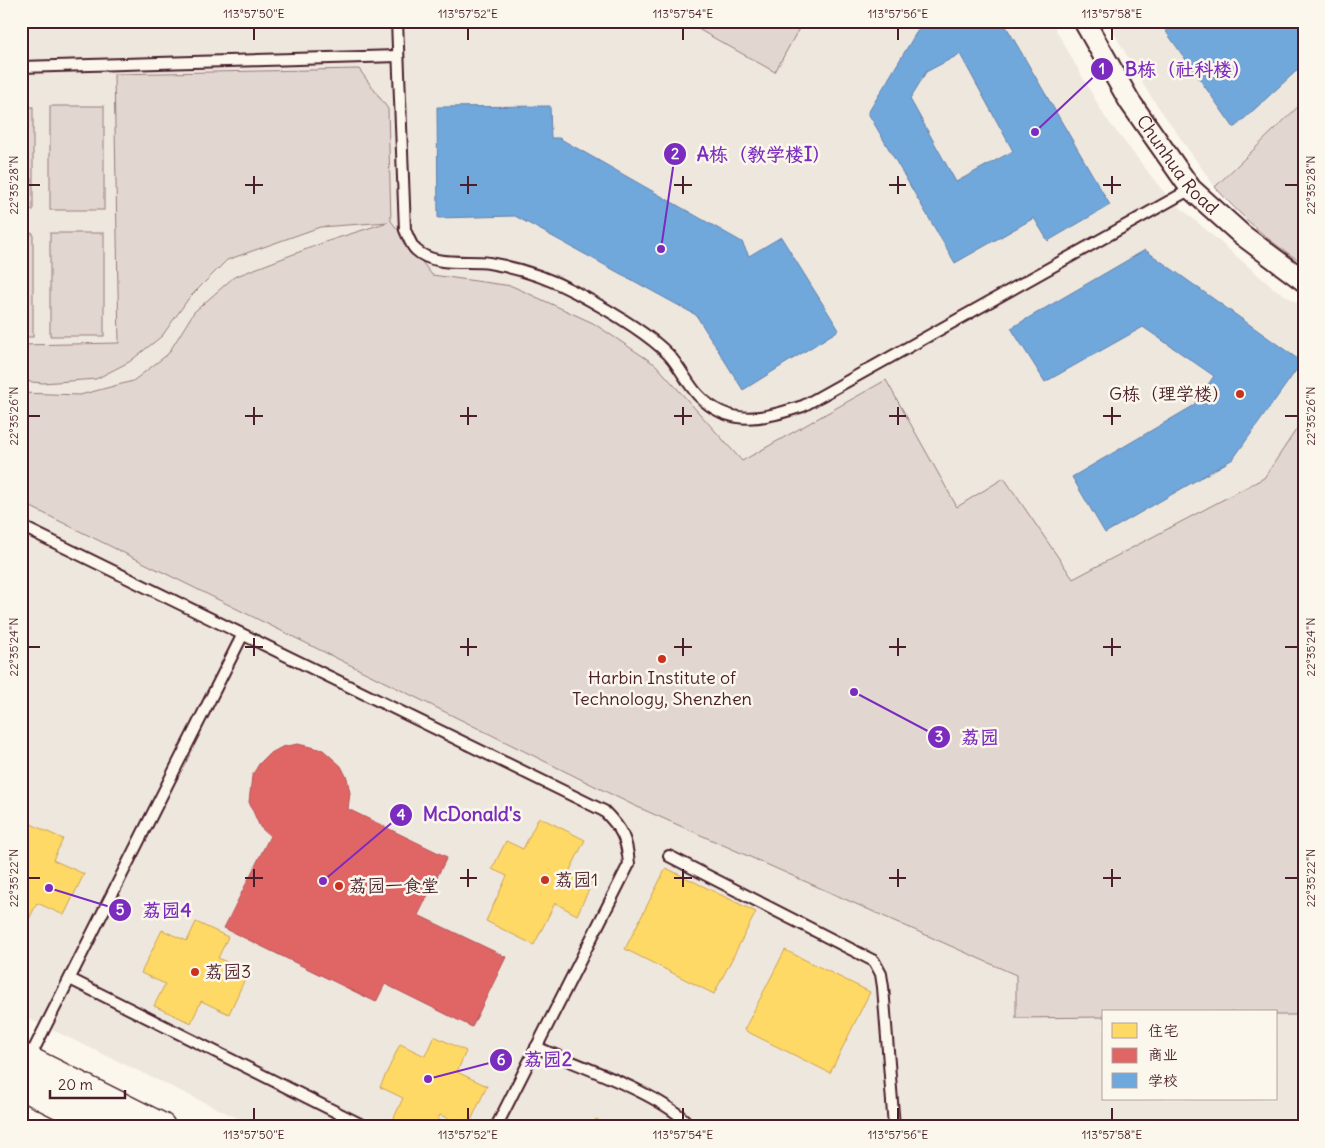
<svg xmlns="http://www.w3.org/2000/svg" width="1325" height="1148" viewBox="0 0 1325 1148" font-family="Delius,'LXGW WenKai TC',sans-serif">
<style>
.built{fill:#eee7de;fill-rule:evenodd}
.green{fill:#e2d7d0;stroke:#967b7e}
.homes{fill:#ffd966;stroke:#c9a154}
.shops{fill:#e06666;stroke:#b35154}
.schools{fill:#6fa8dc;stroke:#647fa7;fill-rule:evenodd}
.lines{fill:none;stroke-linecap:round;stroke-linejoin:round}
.lane-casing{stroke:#4a1f2b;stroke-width:14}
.street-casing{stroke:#4a1f2b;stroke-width:24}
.secondary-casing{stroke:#4a1f2b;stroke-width:31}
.lane{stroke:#fbf7ec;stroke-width:10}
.street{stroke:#fbf7ec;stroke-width:20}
.secondary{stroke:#fbf7ec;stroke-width:28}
.ticks{fill:none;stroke:#4a1f2b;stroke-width:2}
.poi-dot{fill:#c8321e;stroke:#fbf7ec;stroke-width:2}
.labels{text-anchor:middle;stroke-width:5;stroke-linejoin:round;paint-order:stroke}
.street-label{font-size:18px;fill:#4a1f2b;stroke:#fbf7ec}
.poi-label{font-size:18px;fill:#4a1f2b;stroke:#fbf7ec;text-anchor:start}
.leader{fill:none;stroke:#7b2cbf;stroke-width:2}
.callout-dot{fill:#7b2cbf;stroke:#fbf7ec;stroke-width:2}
.mark-label{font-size:15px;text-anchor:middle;font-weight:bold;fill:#fff}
.callout-label{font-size:19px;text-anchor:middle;font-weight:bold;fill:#7b2cbf;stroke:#fbf7ec;stroke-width:5;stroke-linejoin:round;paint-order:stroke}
.neatline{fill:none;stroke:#4a1f2b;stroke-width:2}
.ticks-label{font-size:12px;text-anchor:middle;fill:#4a1f2b}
</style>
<rect width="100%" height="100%" fill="#fbf7ec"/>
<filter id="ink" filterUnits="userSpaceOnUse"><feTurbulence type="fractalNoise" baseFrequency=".02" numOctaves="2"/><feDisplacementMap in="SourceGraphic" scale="10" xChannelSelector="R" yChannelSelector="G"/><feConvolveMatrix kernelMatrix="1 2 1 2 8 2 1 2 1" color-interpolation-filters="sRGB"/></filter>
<g filter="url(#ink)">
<g class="built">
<path d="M21,21H1051L1105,117L1167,196L1272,287L1304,307V1127H256L21,1015ZM1104,1012H1276V1099H1104Z"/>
<path d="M1107,21H1304V101L1215,187L1147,91Z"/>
</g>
<g class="green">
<path d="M702,21H803L775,72L698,29Z"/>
<path d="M359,69L388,109L391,221L432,275L512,286L593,323L656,365L742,461L886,380L957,507L1004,478L1073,579L1264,478L1304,418V1015H1276V1012H1104V1017L1016,1018V975L633,805L21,502V393L80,395L133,381L168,354L194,312L234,277L325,242L388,222L320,227L227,260L189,298L162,336L129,362L96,379L43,383L21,381V345L119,343L114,74Z"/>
<path d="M1304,101V263C1270,244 1240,215 1215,187Z"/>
<rect x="50" y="106" width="54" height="104"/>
<rect x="21" y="107" width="12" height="103"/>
<rect x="21" y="233" width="12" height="104"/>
<rect x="50" y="233" width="54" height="103"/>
</g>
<g class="homes">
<path d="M539,817L585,840L569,872L592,883L577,915L555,903L534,945L486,921L507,876L492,869L506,841L523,849Z"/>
<path d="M31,824L63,839L53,860L84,874L64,915L37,903L26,925L21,923V843Z"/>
<path d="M666,868L756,912L714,994L625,949Z"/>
<path d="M196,922L228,937L218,958L248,972L229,1014L201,1001L191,1023L154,1006L165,984L141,973L162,930L187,941Z"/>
<path d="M785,950L870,992L830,1073L744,1030Z"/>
<path d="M434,1036L466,1051L457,1072L487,1086L468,1127L440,1115L435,1127H406L393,1120L403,1098L380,1087L400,1044L425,1056Z"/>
<path d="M596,1119L611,1127H592Z"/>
</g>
<path class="shops" d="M298,744L323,750L341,766L347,778L350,793L348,809L447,857L418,915L506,957L472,1027L385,984L376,1002L224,928L270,836L260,827L249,802L252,776L259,764L269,754L282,747Z"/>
<g class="schools">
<path d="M931,21H1003L1110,205L1048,241L1034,218L955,263L868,113L919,28ZM960,54L1013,151L956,182L910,99L926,72Z"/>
<path d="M1162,21H1304V64L1234,128L1167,33Z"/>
<path d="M550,106L551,138H559L742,242L749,256L781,237L839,330L743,390L696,315L515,216L438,218L437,107Z"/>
<path d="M1145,250L1302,362L1233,459L1105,533L1072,477L1193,406L1214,376L1143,327L1045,382L1011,328Z"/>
</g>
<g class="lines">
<defs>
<g id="lane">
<path d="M397,21L405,230C408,236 411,246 416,250C434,267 467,260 489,263C518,268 549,278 575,292C603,307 647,332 669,355C680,367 687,383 698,395C730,429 765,418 803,406L1191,189"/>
<path d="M21,67L398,56"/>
<path d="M21,526L604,811C622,829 627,839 629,864L496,1127"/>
<path d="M669,856L874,961L881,974L883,987L894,1127"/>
<path d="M70,979L366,1127"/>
<path d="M536,1047C576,1065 666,1095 691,1127"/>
<path d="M29,1059L242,636"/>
</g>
<g id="street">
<path id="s1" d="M1084,21L1130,102L1191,189L1241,234L1304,281"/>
</g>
<g id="secondary">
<path d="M21,1057L161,1127"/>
<path d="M21,1085L105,1127"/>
</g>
</defs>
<use href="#lane" class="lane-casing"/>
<use href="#street" class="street-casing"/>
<use href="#secondary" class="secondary-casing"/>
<use href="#lane" class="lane"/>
<use href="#street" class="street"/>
<use href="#secondary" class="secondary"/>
</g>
</g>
<path class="ticks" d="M254,28V40M468,28V40M683,28V40M898,28V40M1112,28V40M254,176V194M468,176V194M683,176V194M898,176V194M1112,176V194M28,185H40M245,185H263M460,185H477M674,185H692M889,185H906M1103,185H1121M1285,185H1298M254,407V425M468,407V425M683,407V425M898,407V425M1112,407V425M28,416H40M245,416H263M460,416H477M674,416H692M889,416H906M1103,416H1121M1285,416H1298M254,638V656M468,638V656M683,638V656M898,638V656M1112,638V656M28,647H40M245,647H263M460,647H477M674,647H692M889,647H906M1103,647H1121M1285,647H1298M254,869V887M468,869V887M683,869V887M898,869V887M1112,869V887M28,878H40M245,878H263M460,878H477M674,878H692M889,878H906M1103,878H1121M1285,878H1298M254,1108V1120M468,1108V1120M683,1108V1120M898,1108V1120M1112,1108V1120"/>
<g class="poi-dot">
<circle cx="1240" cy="394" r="5"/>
<circle cx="662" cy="659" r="5"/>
<circle cx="545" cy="880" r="5"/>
<circle cx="339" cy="886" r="5"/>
<circle cx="195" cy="972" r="5"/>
</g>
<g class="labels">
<g class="street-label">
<text dy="6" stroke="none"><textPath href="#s1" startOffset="172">Chunhua Road</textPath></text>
</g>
<g class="poi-label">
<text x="1230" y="400" text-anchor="end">G栋（理学楼）</text>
<text x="662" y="684" text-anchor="middle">Harbin Institute of<tspan x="662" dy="21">Technology, Shenzhen</tspan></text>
<text x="555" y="886">荔园1</text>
<text x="349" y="892">荔园一食堂</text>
<text x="205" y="978">荔园3</text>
</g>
</g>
<path class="leader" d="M1035 132L1102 69M661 249L675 154M854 692L939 737M323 881L401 815M49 888L120 910M428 1079L501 1060"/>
<g class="callout-dot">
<circle cx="1035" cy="132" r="5"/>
<circle cx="661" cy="249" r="5"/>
<circle cx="854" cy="692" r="5"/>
<circle cx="323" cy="881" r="5"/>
<circle cx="49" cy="888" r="5"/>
<circle cx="428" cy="1079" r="5"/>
<circle cx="1102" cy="69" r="12"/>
<circle cx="675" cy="154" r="12"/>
<circle cx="939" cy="737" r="12"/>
<circle cx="401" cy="815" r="12"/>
<circle cx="120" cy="910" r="12"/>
<circle cx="501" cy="1060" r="12"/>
</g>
<g class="mark-label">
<text x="1102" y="74">1</text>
<text x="675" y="159">2</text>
<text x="939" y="742">3</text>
<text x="401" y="820">4</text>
<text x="120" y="915">5</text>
<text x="501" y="1065">6</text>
</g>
<g class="callout-label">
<text x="1188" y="76">B栋（社科楼）</text>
<text x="764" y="161">A栋（教学楼I）</text>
<text x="980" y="744">荔园</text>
<text x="472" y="821">McDonald's</text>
<text x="167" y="917">荔园4</text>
<text x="548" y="1066">荔园2</text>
</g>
<rect width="1325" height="1148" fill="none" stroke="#fbf7ec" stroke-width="55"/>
<rect x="1102" y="1010" width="175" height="90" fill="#fbf7ec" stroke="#b4a19f"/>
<rect x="1112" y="1023" width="25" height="15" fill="#ffd966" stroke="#b4a19f"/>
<text x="1148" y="1036" font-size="15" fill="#4a1f2b">住宅</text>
<rect x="1112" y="1048" width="25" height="15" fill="#e06666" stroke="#b4a19f"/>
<text x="1148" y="1060" font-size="15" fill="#4a1f2b">商业</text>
<rect x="1112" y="1073" width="25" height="15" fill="#6fa8dc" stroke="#b4a19f"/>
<text x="1148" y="1086" font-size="15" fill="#4a1f2b">学校</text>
<path d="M50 1090v8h75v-8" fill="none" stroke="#4a1f2b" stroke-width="2.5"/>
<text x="58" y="1090" font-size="15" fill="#4a1f2b" stroke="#fbf7ec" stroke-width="4" paint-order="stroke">20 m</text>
<rect x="28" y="28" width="1270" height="1092" class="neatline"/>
<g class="ticks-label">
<text x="254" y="18">113°57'50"E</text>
<text x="468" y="18">113°57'52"E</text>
<text x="683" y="18">113°57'54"E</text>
<text x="898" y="18">113°57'56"E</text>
<text x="1112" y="18">113°57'58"E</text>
<text transform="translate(14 185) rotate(-90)" y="4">22°35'28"N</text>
<text transform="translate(1311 185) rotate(-90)" y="4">22°35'28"N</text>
<text transform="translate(14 416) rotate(-90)" y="4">22°35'26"N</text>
<text transform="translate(1311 416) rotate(-90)" y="4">22°35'26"N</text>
<text transform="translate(14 647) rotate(-90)" y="4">22°35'24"N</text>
<text transform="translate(1311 647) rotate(-90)" y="4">22°35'24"N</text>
<text transform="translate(14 878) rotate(-90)" y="4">22°35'22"N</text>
<text transform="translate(1311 878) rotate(-90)" y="4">22°35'22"N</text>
<text x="254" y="1139">113°57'50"E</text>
<text x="468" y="1139">113°57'52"E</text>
<text x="683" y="1139">113°57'54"E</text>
<text x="898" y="1139">113°57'56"E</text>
<text x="1112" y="1139">113°57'58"E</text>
</g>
</svg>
